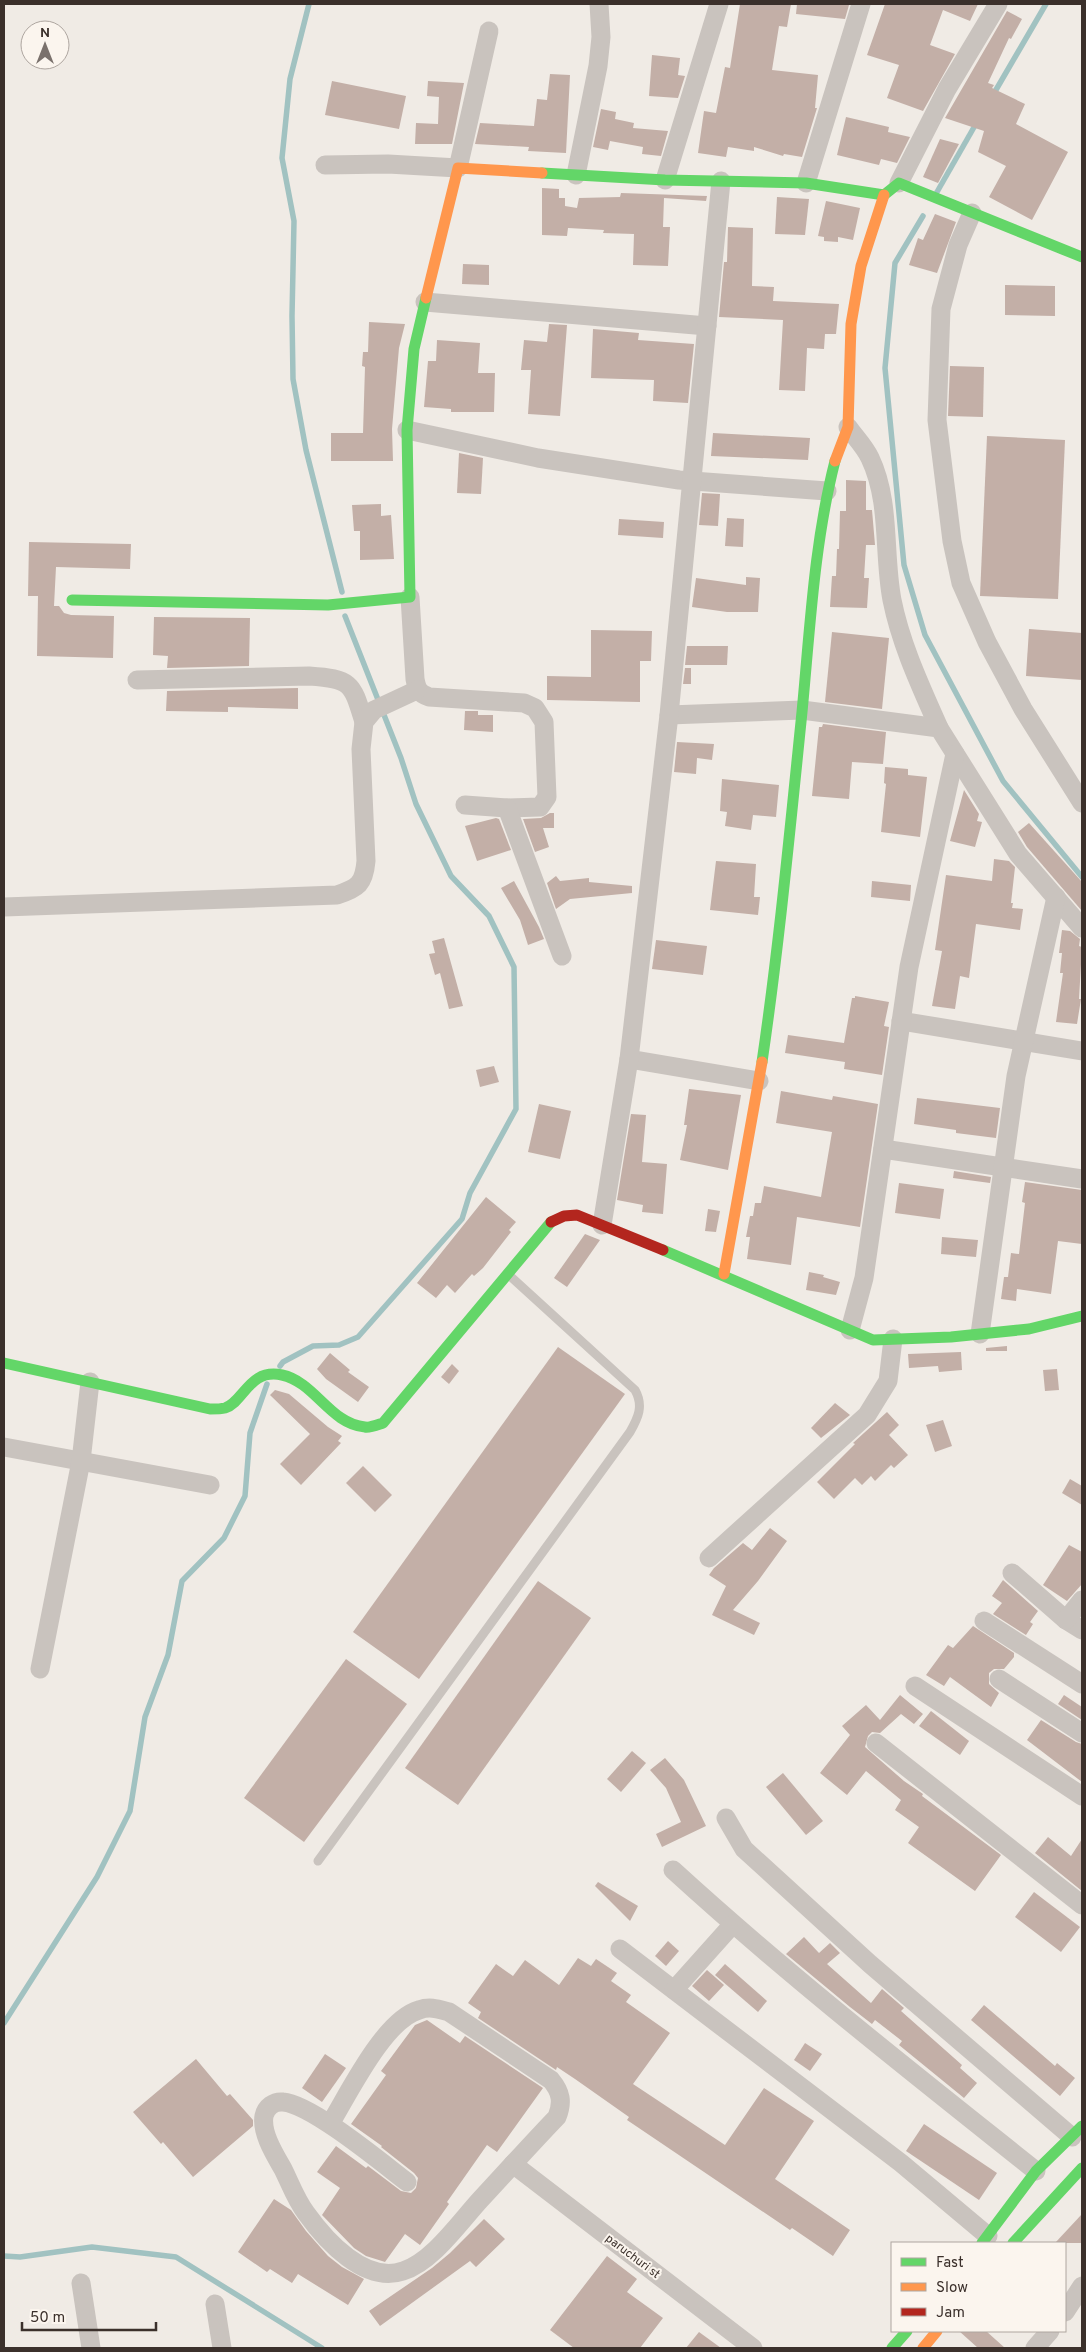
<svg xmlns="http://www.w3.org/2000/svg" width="1086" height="2352" viewBox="0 0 1086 2352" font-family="Overpass,sans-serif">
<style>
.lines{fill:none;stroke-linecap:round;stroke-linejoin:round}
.stream{stroke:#a1c2c1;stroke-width:5.5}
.building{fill:#c3afa7}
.lane{stroke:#c9c3be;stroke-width:9}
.street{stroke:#c9c3be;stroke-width:19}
.fast{stroke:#63d668;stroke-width:11}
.slow{stroke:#ff974d;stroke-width:11}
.jam{stroke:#b3261e;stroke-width:11}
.labels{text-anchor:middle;stroke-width:4;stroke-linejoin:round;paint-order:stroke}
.street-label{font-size:12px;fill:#3b302b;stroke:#fbf5ee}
</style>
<rect width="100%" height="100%" fill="#f0ebe5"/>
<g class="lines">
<g class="stream">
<path d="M309,4L290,79L282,158L294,221L292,316L293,379L306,450L342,592"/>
<path d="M993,95L1046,4"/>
<path d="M937,192L977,122"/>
<path d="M923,216L895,263L885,368L904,565L925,635L1003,781L1082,877"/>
<path d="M280,1366L283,1362L313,1346L339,1345L358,1337L462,1219L470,1193L516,1109L514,967L489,916L451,876L416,804L401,758L345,616"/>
<path d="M4,2023L97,1877L130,1811L145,1717L168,1655L182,1581L224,1538L245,1496L250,1433L267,1384"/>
<path d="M4,2256L20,2257L92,2247L176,2257L322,2348"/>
</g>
</g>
<g class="building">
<path d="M740,4H791L787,27L779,26L772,70L818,75L815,108H817L802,157L784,154L783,156L754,147V151L728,147L726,157L698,153L704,111L716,113L725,67L730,68Z"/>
<path d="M797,4H836L849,5L845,19L796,14Z"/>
<path d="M885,4H978L970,21L943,10L930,45L955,54L923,111L887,98L899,65L867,55Z"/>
<path d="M1007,11L1022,19L1011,39L1009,38L988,83L994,85L992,88L1025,104L1016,124L1068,152L1032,220L989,197L1006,166L978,152L984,131L945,118Z"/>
<path d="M652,55L680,58L678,75L685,76L678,98L649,96Z"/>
<path d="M550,74L570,75L566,153L528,151L529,147L475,144L480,123L534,126L537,99L547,100Z"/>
<path d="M332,81L406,96L399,129L325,115Z"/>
<path d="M428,81L464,83L452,144H415L416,123L438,124L439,97L427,96Z"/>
<path d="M601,109L616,112L615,119L634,123L633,128L668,131L661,156L642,154L643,147L610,141L608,150L593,147Z"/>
<path d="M846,117L889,127L888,132L910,137L897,163L881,159L879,165L837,155Z"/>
<path d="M940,139L959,144L938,183L923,177Z"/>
<path d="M542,188L559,189V198H565V206L577,208L579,198L620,197L621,193L707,196L706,201L664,198L663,227H670L668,266L633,265L634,234L603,233L604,230L568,228L567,236L542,235Z"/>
<path d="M777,197L809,199L805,235L775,234Z"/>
<path d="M826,201L860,208L853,240L838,237V242L824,241V237L818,236Z"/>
<path d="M935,214L956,222L937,273L909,265L918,238L923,240Z"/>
<path d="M728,227L753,228L752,286L774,287L773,301L839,304L836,334H825L824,349L807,348L805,391L779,390L783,320L719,317L724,262H727Z"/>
<path d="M463,264L489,265V285L462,284Z"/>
<path d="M1005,285L1055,286V316L1005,315Z"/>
<path d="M369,322L405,324L399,348L392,429L393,461H331V433H363L365,367L362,366L363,352H368Z"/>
<path d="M549,324L567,325L560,416L528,414L531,370H521L524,340L547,342Z"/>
<path d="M593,329L639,333L638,340L694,344L688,403L653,401L654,380L591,378Z"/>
<path d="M437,340L480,343L478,373H495L494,412H451V409L424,407L428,361H436Z"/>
<path d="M950,366L984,367L983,417L948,416Z"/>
<path d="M713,433L810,438L808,460L711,456Z"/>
<path d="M987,436L1065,440L1058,599L980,596Z"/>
<path d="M459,453L483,458L481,494L457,493Z"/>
<path d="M846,480L866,481V510H872L875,545H866L864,578H869L867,608L830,607L832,576H836L837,549H839L840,511H846Z"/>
<path d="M702,493L720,494L718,526L699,525Z"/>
<path d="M381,504V516L391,515L394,559L360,560V531H354L352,505Z"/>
<path d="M727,518L744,519L743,547L725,546Z"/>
<path d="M619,519L664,522L663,538L618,535Z"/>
<path d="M29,542L131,544L130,569L56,567L54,606H59L64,613L71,615L114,616L113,658L37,656L38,596H28Z"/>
<path d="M746,577L760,578L758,612H727L692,607L696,578L746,585Z"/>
<path d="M154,617L250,618L249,666L167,668L168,656L153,655Z"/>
<path d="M1029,629L1082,633V680L1026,676Z"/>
<path d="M591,630L652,631L651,661H640V702L547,700V676L591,677Z"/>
<path d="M832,632L889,638L882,709L825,702Z"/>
<path d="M687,646H728L727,665H685Z"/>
<path d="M685,668H691V684H683Z"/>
<path d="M298,688V709L228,707V712L166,711L167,691Z"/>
<path d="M465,711H478V715H493V732L464,730Z"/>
<path d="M823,724L886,732L883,764L852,762L849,799L812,796L819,727H822Z"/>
<path d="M677,742L714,744L712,760L697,758L696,774L674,772Z"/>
<path d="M885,767L908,769V775L927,777L920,837L881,832L886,784L884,783Z"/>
<path d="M722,779L779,785L776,817L753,815L751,830L725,826L727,812L720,811Z"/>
<path d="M964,790L979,814L977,821L982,822L975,847L950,841Z"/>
<path d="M550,813H554V828H543L549,847L535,852L523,819L541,818Z"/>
<path d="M496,818L499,819L511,850L477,861L465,826Z"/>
<path d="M1029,823L1082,882V911L1027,847L1018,832Z"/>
<path d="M994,859L1009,861L1015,867L1011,903H1013L1012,908L1023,909L1020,930L976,924L969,978L960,976L955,1009L932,1006L942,951L935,950L946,875L992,881Z"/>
<path d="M716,861L756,864L754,897H760L758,915L710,910Z"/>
<path d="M556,876L560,881L589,878V882L632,886V893L570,899L556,909L547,883Z"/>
<path d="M514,881L539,927L544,939L528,945L520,920L501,888Z"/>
<path d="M872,881L911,885L910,901L871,897Z"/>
<path d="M1062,930L1070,931L1080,939L1079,946L1082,947L1079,999H1081L1077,1024L1056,1022L1063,973H1060L1062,953H1059Z"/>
<path d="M444,938L463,1006L449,1009L440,973L435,975L429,954L435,953L432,941Z"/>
<path d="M656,940L707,946L703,975L652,969Z"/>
<path d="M855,996L889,1002L884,1026L889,1027L882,1075L844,1069L845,1062L785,1053L788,1035L844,1043L852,998H855Z"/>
<path d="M494,1066L499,1082L480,1087L476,1070Z"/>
<path d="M689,1089L741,1095L728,1170L680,1160L687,1125H684Z"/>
<path d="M781,1091L832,1100L833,1096L878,1104L860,1227L797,1217L791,1265L747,1259L750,1237H746L750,1216H753L755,1203H761L764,1186L821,1197L832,1132L776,1123Z"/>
<path d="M917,1098L1000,1108L996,1138L956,1133V1130L914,1124Z"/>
<path d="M539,1104L571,1111L560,1159L528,1152Z"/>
<path d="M631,1114L646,1115L642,1162L667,1164L663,1214L642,1212L643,1205L617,1200Z"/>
<path d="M954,1171L991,1177L990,1183L953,1178Z"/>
<path d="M1025,1182L1082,1190V1244L1058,1241L1051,1294L1017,1289L1016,1301L1001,1299L1004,1277H1008L1011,1253L1019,1254L1025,1203L1022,1202Z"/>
<path d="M899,1183L944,1189L940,1219L895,1213Z"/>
<path d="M486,1197L516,1222L509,1230L511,1232L483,1268L474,1276L472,1274L455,1293L447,1285L436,1298L417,1283Z"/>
<path d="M708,1209L720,1211L716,1232L705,1231Z"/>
<path d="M585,1234L600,1240L567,1287L554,1278Z"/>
<path d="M942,1237L978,1240L976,1257L941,1254Z"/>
<path d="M809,1272L824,1275L823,1277L840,1282L836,1295L806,1290Z"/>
<path d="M1007,1346V1351H986V1348Z"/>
<path d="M558,1347L625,1394L419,1679L353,1632Z"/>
<path d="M961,1352L962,1370L939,1372L938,1366L909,1368L908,1354Z"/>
<path d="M330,1353L350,1370L348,1372L369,1387L358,1402L326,1379L317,1369Z"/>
<path d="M452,1364L459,1371L449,1384L441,1377Z"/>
<path d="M1057,1369L1059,1390L1045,1391L1043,1370Z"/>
<path d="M275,1390L289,1394L328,1427L342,1436L338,1441L341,1443L301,1485L280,1464L310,1434L270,1395Z"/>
<path d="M835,1403L850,1415L821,1438L811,1428Z"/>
<path d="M887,1412L899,1425L889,1435L908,1455L894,1468L891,1465L875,1481L871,1476L862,1485L855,1478L834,1499L817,1482L855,1444L853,1443Z"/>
<path d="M943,1420L952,1446L935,1452L926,1425Z"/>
<path d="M363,1466L392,1495L375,1512L346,1483Z"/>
<path d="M1070,1479L1082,1486V1505L1062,1493Z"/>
<path d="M770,1528L787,1541L758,1581L733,1610L760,1623L754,1635L712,1615L726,1586L709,1575L714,1568L743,1543L752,1550Z"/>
<path d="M1069,1545L1082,1552V1584L1067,1601L1043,1585Z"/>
<path d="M1003,1580L1038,1611L1030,1622L1033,1624L1026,1635L993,1614L1002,1603L992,1596Z"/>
<path d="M538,1581L591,1618L458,1805L405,1768Z"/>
<path d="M973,1626L1014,1653V1657L1004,1669H994L989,1673V1684L999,1693L991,1707L950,1677L944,1686L926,1675L948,1645L953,1648Z"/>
<path d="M346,1659L407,1704L304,1842L244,1798Z"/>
<path d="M900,1695L923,1714L914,1724L901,1714L880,1733L872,1732L868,1736L865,1747L904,1781L923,1794L922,1796L1001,1855L975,1891L908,1843L919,1827L895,1810L901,1800L866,1771L847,1795L820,1773L850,1735L842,1726L866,1705L880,1720Z"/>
<path d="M1064,1695L1082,1707V1720L1058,1704Z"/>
<path d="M931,1711L969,1741L960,1755L919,1726Z"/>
<path d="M1041,1720L1076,1742L1082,1744V1782L1027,1740Z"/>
<path d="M632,1751L646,1763L621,1792L607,1779Z"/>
<path d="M665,1758L684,1780L706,1826L662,1847L656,1834L681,1822L666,1788L650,1770Z"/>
<path d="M783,1773L823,1821L806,1835L766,1787Z"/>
<path d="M1048,1837L1071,1856L1082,1839V1891L1035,1853Z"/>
<path d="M598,1882L638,1906L630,1921L595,1886Z"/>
<path d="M1034,1892L1080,1927L1061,1952L1015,1917Z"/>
<path d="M804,1937L819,1953L830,1943L840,1953L827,1964L871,2003L882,1989L904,2008L901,2011L962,2065L960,2068L977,2083L964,2098L899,2045L902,2041L875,2020L872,2024L850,2007L786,1954Z"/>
<path d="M668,1941L679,1951L666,1966L655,1956Z"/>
<path d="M578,1958L591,1966L596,1959L617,1973L611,1981L631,1995L626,2002L670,2033L633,2084L725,2145L764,2088L814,2121L775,2179L850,2230L833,2256L792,2228L790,2230L627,2120L629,2117L575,2079L557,2067L556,2070L478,2018L481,2012L468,2003L496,1964L513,1976L525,1960L559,1985Z"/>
<path d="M725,1964L767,2001L758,2012L715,1975Z"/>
<path d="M707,1970L724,1985L709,2001L692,1986Z"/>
<path d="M984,2005L1055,2066L1057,2063L1075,2078L1060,2096L971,2020Z"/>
<path d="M427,2020L460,2043L465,2036L543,2088L497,2152L487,2145L447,2202L449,2204L420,2245L405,2234L385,2262L382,2261L366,2256L354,2248L322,2215L340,2188L317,2172L336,2146L366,2168L368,2166L401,2191L411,2193L416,2188L418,2178L414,2173L381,2147L382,2146L351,2124L386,2075L381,2071L415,2025Z"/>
<path d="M805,2043L822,2054L810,2071L794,2060Z"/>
<path d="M325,2054L346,2068L322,2102L302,2088Z"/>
<path d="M196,2059L227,2096L230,2094L253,2120V2126L193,2177L163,2142L161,2144L133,2112Z"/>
<path d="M924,2124L997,2173L979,2200L906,2151Z"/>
<path d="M274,2199L291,2210L306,2231L328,2256L342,2267L364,2279L348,2305L298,2274L292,2283L270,2269L267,2272L238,2252Z"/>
<path d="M1082,2214V2243H1055Z"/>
<path d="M484,2219L505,2239L476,2267L470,2261L380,2326L369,2311L432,2268L450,2253Z"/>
<path d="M607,2256L637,2279L627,2292L663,2318L640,2348H574L550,2330Z"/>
<path d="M959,2331H986L1005,2348H978Z"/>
<path d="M699,2332L721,2348H686Z"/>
</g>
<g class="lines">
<path class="lane" d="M318,1861L630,1432C638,1418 644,1406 635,1390L509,1275"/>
<g class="street">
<path d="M325,165L388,164L458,168L489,31"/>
<path d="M576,175L598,66L601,37L599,4"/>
<path d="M665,180L719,4"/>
<path d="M806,183L861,4"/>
<path d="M899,183L947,89L998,4"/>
<path d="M972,213L958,245L941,309L937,420L952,541L961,583L987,642L1023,709L1082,803"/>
<path d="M425,302L707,326"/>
<path d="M848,427C855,437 865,447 870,458C891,502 883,553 892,600C901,645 921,687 939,728"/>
<path d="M407,430L538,458L679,480L827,491"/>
<path d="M410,597L415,679C417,690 419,693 429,697L524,703L535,708L544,722L547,797L540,807L507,808L465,805"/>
<path d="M137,680L309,676C352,679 352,683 364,722"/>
<path d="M669,715L802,710L939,728L1018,854L1082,928"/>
<path d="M507,808L562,956"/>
<path d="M4,907L337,895C358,888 364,884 366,861L361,749L364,722L374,710L417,690"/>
<path d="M901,1021L1082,1051"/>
<path d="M629,1059L759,1081"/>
<path d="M883,1149L1082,1179"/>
<path d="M602,1225L629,1059L669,715L721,181"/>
<path d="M850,1330L864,1278L909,967L955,754"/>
<path d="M980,1334L1016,1076L1056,897"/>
<path d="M4,1447L210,1485"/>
<path d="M709,1558L867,1415L888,1381L893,1339"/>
<path d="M1012,1573L1066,1620L1082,1630"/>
<path d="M1066,1620L1082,1600"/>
<path d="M984,1621L1082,1684"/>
<path d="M40,1669L81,1461L90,1382"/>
<path d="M999,1679L1082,1733"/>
<path d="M915,1686L1082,1796"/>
<path d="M876,1743L1082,1905"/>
<path d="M726,1818L744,1849L870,1964L1072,2137"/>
<path d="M673,1870C789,1976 913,2073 1036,2171"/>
<path d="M620,1949L901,2163L988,2236"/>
<path d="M674,1990L733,1924"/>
<path d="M330,2124C349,2093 384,2020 419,2010C430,2006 438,2009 449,2012L551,2080C561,2092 563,2102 557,2117C531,2144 506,2172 480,2200C459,2223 432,2262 403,2271C365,2284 326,2241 306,2213C296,2200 290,2183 283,2169C275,2155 261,2133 264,2116C266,2107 274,2101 283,2102C311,2104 382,2163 407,2182"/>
<path d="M513,2164L753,2348"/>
<path d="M81,2283L91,2348"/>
<path d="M215,2304L222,2348"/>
<path d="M1065,2312L1082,2286"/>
<path d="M1035,2348L1050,2331"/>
</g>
<g class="fast">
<path d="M542,173L665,180L806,183L884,195L899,183L1082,257"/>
<path d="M72,600L328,605L410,597L407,430L414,349L426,298"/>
<path d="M762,1062C779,946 790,829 802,712C810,629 814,543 835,461"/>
<path d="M663,1250L873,1340L951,1337L1029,1329L1082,1316"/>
<path d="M4,1363L210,1409C215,1409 221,1409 225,1408C244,1402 249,1368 282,1375C315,1382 330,1424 365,1427C370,1428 377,1425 383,1423L551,1222"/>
<path d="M982,2243L1036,2171L1082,2126"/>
<path d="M1013,2243L1082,2168"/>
<path d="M892,2348L907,2331"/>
</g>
<g class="slow">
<path d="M426,298L458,168L542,173"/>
<path d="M835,461L848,427L851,324L861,266L884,195"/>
<path d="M724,1274L762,1062"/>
<path d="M923,2348L937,2331"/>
</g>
<path class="jam" d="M551,1222L564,1216L577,1215L663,1250"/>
</g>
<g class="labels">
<g class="street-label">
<text transform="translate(633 2256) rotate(37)" y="4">paruchuri st</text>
</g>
</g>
<rect width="1086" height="2352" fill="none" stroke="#3b302b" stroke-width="10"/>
<rect x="891" y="2242" width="175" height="90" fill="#fbf5ee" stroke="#aea6a0"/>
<rect x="901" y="2258" width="25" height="8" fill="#63d668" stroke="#aea6a0"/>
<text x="936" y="2267" font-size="15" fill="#3b302b">Fast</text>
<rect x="901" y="2283" width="25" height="8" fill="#ff974d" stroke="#aea6a0"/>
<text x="936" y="2292" font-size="15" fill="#3b302b">Slow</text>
<rect x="901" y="2308" width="25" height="8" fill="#b3261e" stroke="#aea6a0"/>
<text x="936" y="2317" font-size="15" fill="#3b302b">Jam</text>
<g transform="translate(45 45)"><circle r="24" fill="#fbf5ee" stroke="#aea6a0"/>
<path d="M0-4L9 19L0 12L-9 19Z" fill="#7a716c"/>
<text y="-8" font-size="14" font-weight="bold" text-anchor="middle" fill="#3b302b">N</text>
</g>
<path d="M22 2322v8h134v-8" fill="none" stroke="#3b302b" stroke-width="2.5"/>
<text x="30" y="2322" font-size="15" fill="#3b302b" stroke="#fbf5ee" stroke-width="4" paint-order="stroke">50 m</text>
</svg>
